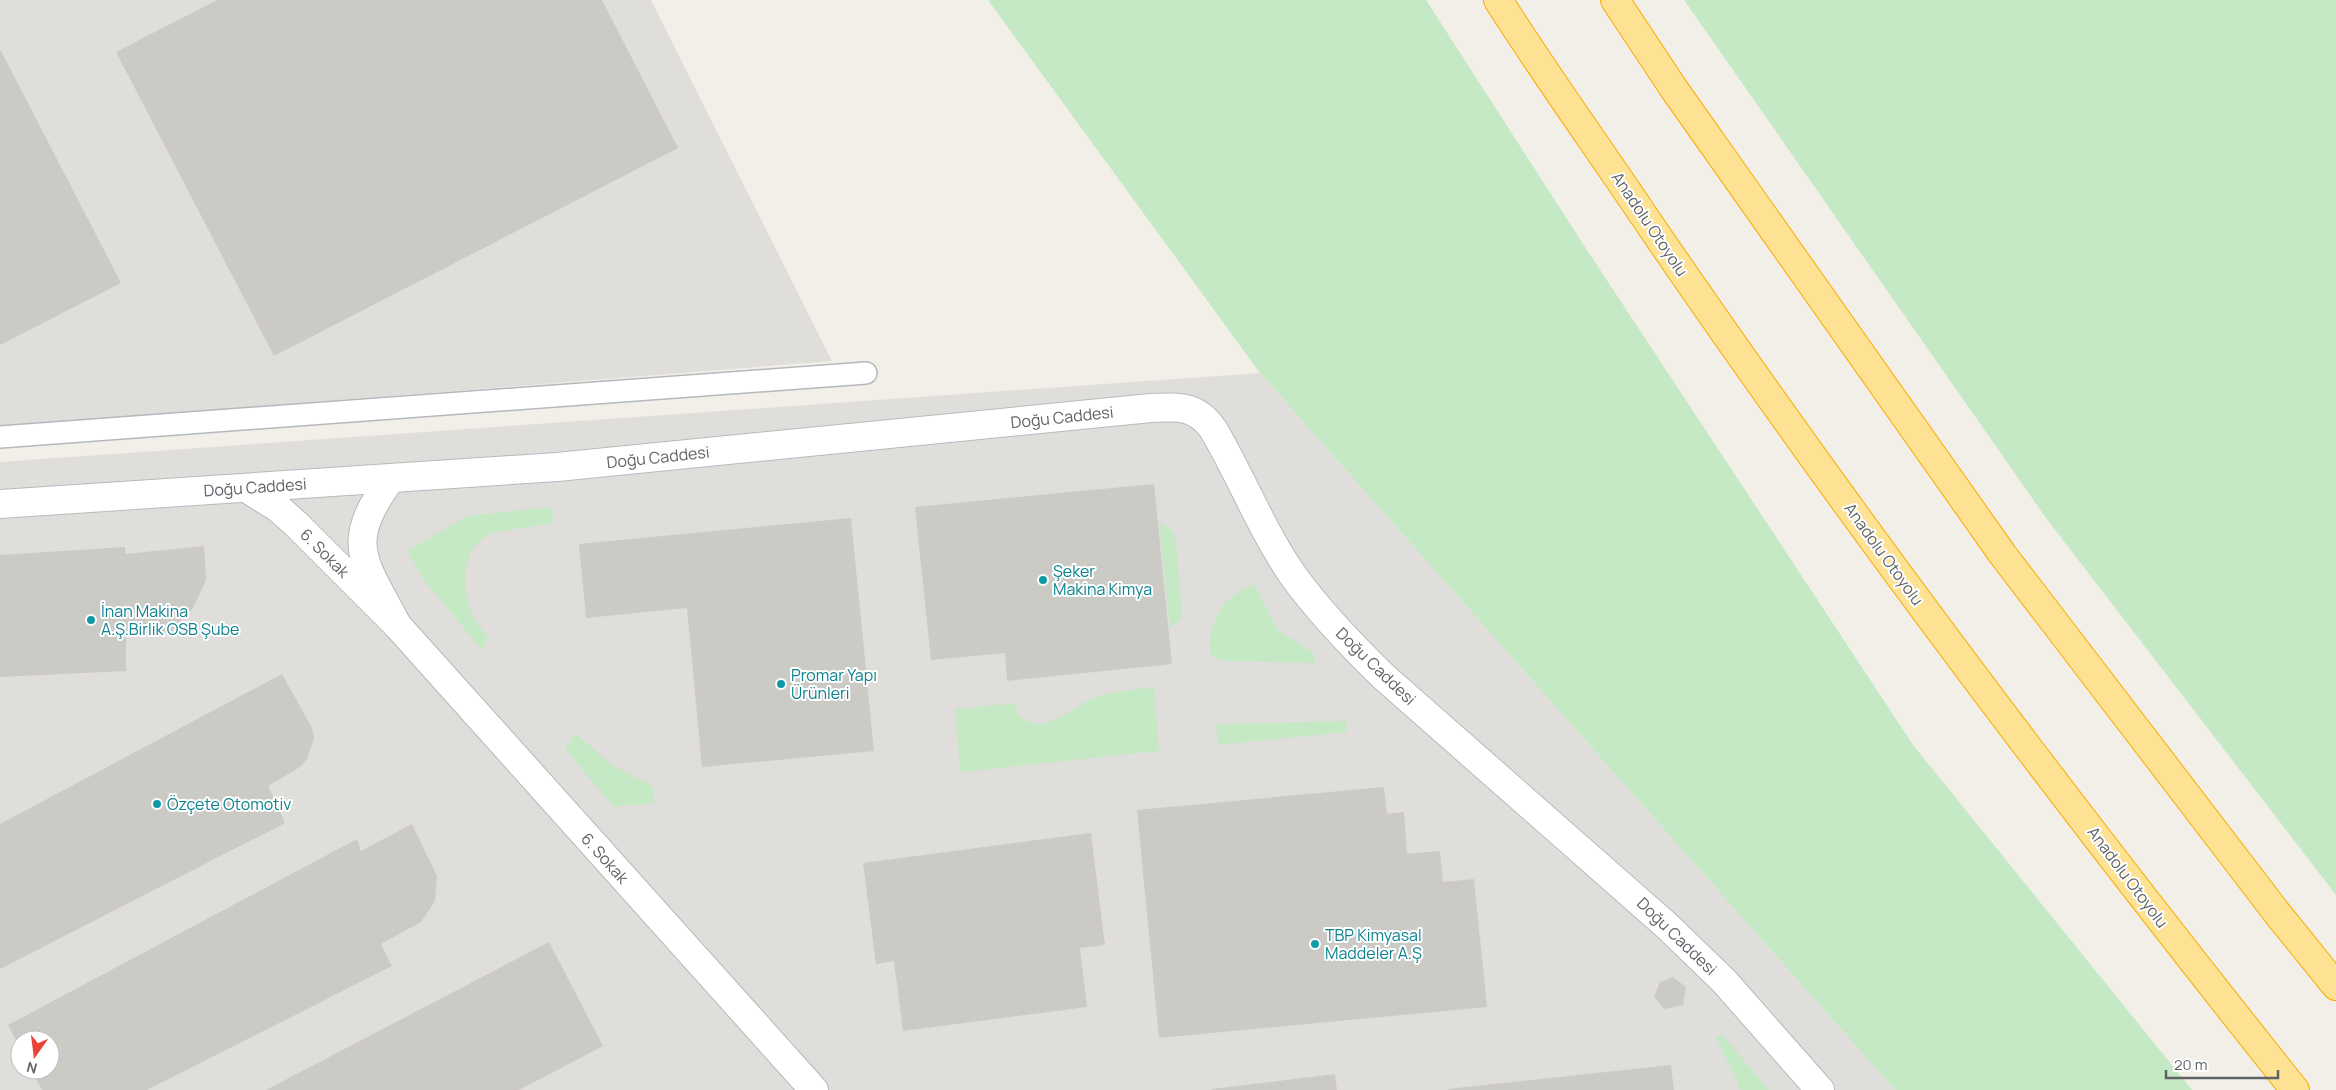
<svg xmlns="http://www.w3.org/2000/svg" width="2336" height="1090" viewBox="0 0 2336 1090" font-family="Manrope,sans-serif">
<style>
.industrial{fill:#e0deda;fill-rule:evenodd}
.green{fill:#c5e8c5}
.building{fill:#cccac5}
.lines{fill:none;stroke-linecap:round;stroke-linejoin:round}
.lane-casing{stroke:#b5b8bc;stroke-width:24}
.street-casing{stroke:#b5b8bc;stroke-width:30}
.secondary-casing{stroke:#b6babf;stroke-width:30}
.highway-casing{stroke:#f9ab00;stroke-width:30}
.lane{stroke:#fff;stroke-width:21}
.street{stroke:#fff;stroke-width:28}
.secondary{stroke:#fff;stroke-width:28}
.highway{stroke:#fde293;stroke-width:28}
.culture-dot{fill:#0f9aa8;stroke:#fff;stroke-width:2}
.labels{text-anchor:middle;stroke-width:4;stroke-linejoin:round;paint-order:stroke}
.street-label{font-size:16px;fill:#5f6368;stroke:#fff}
.culture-label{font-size:16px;fill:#0d838f;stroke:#fff;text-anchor:start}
</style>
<rect width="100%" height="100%" fill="#f1efe8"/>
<g class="industrial">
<path d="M0,0H651L832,361L0,427Z"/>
<path d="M1260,373L1895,1090H0V462ZM20,1040H50V1070H20Z"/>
</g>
<g class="green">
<path d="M988,0H1426L1583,244L1913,745L2192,1090H1895L1260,373Z"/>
<path d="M1684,0H2336V895L2046,518Z"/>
<path d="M551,507L554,523L491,533C463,547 461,581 470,608C473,619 482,629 488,638L482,650L423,579L407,551L467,516Z"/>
<path d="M1159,522L1173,531L1176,541L1182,614L1179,620L1170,628Z"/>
<path d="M1254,584L1278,630L1314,653L1315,663L1224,661L1212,657C1205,640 1216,611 1230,598C1237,592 1245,588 1254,584Z"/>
<path d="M1154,687L1159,751L960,772L955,709L1016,703C1016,711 1018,717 1027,721C1052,731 1072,707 1093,698C1112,691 1134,690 1154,687Z"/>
<path d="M1346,721L1347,732L1218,745L1216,724Z"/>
<path d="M575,733L611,764L653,787L654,803L614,807L565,749Z"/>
<path d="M1721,1034L1769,1090H1741L1716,1038Z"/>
</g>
<g class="building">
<path d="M217,0H602L678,148L274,356L116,52Z"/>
<path d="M0,49L121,283L0,345Z"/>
<path d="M1154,484L1172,664L1007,681L1005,653L931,660L915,507Z"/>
<path d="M851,518L874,751L702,767L687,608L586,618L579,544Z"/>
<path d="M204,546L206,580L193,608L170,633L126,635V671L0,677V555L125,547V554Z"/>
<path d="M282,674L312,728L314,738L307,759L300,767L268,786L285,823L0,969V824Z"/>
<path d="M1384,787L1387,814L1404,812L1407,854L1440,851L1443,882L1474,879L1487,1007L1159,1038L1137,810Z"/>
<path d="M412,824L437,876L435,901L421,922L381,944L392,966L147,1090H42L31,1070H50V1040H20V1048L8,1025L357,839L361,851Z"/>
<path d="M1091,833L1105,945L1080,948L1087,1007L903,1031L894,961L876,964L863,863Z"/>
<path d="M549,942L603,1046L519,1090H266Z"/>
<path d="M1673,977L1686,987L1683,1005L1664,1009L1654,997L1660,982Z"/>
<path d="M1671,1065L1674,1090H1448V1089Z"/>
<path d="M1335,1074L1337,1090H1212V1089Z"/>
</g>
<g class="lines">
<defs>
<path id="lane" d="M0,437L866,373"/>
<g id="street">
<path d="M246,488L278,508L296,524L397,625C363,559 343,545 391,478"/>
<path d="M397,625L814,1090"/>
</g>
<path id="secondary" d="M0,504L557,467L1151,408C1179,407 1196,405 1213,429C1241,476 1261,529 1292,574C1319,612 1351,645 1384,677L1666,925L1724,981L1820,1090"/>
<g id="highway">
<path d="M1498,0C1545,74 1597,146 1646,219C1850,518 2069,807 2295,1090"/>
<path d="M1615,0L1674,89L2003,555L2277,913L2336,986"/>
</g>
</defs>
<use href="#lane" class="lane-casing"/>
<use href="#street" class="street-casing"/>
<use href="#secondary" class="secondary-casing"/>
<use href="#highway" class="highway-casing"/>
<use href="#lane" class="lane"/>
<use href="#street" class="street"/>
<use href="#secondary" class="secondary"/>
<use href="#highway" class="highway"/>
</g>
<g class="culture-dot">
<circle cx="1043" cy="580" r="5"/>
<circle cx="91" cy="620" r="5"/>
<circle cx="781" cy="684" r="5"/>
<circle cx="157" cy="804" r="5"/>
<circle cx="1315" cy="944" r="5"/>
</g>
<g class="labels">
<g class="street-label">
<text transform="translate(1650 224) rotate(56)" y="6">Anadolu Otoyolu</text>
<text transform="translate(1062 417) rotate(-6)" y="6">Doğu Caddesi</text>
<text transform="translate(658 457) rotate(-6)" y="6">Doğu Caddesi</text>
<text transform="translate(255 487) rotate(-4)" y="6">Doğu Caddesi</text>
<text transform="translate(325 553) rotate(45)" y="6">6. Sokak</text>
<text transform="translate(1884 554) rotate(54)" y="6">Anadolu Otoyolu</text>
<text transform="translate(1376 666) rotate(44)" y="6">Doğu Caddesi</text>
<text transform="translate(605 858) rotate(48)" y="6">6. Sokak</text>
<text transform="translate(2128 877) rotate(53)" y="6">Anadolu Otoyolu</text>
<text transform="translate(1677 936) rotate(44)" y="6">Doğu Caddesi</text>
</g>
<g class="culture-label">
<text x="1053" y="577">Şeker<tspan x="1053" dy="18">Makina Kimya</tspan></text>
<text x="101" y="617">İnan Makina<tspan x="101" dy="18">A.Ş.Birlik OSB Şube</tspan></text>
<text x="791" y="681">Promar Yapı<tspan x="791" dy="18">Ürünleri</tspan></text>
<text x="167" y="810">Özçete Otomotiv</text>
<text x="1325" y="941">TBP Kimyasal<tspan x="1325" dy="18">Maddeler A.Ş</tspan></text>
</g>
</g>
<g transform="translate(35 1055) rotate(194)"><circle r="24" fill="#ffffff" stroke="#bfc1c3"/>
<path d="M0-4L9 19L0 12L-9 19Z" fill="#ea4335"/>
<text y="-8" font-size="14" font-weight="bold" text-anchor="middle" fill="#5f6368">N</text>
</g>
<path d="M2166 1070v8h112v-8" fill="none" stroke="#5f6368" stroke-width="2.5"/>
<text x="2174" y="1070" font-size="15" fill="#5f6368" stroke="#ffffff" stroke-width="4" paint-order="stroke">20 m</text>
</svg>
